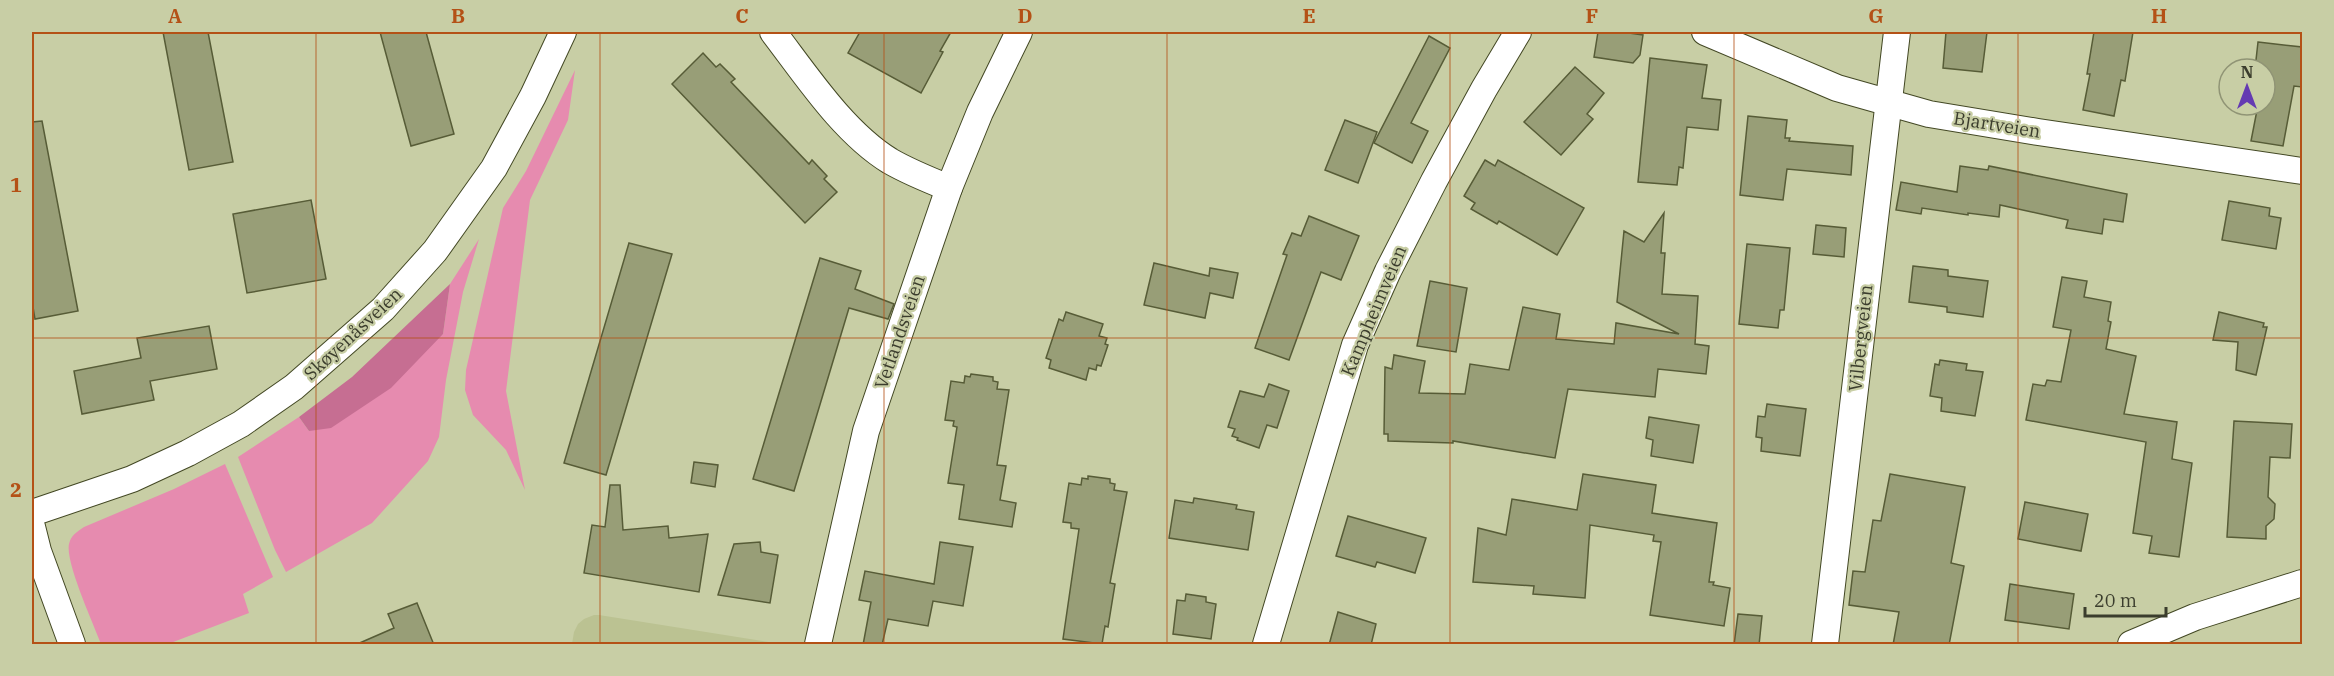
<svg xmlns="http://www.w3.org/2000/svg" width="2334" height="676" viewBox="0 0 2334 676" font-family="'IBM Plex Serif',serif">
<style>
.built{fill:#bbc292}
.green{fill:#e68baf}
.forest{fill:#c66e92}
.building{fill:#989e77;stroke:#575c37;stroke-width:1.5}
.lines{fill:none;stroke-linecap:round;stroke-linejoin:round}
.minor-casing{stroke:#434824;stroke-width:28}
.minor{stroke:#fff;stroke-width:26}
.grid{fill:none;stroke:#b45116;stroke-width:1.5;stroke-opacity:0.55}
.labels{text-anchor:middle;stroke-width:4.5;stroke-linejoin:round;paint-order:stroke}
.street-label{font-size:18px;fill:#3b3d2d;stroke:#c8cea5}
.neatline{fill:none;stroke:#b45116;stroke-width:2}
.grid-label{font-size:20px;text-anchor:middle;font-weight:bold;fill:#b45116}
</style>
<rect width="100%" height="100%" fill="#c8cea5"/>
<path class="built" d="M594,615H599L781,644H572L574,632L578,624L584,619Z"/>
<g class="green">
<path d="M575,70L568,120L530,200L506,391L525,490L506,450L473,415L465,390L466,370L503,208L526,171Z"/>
<path d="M479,239L463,292L446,380L439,437L428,461L372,523L286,572L275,550L238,457L299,417L309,431L443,334L450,284Z"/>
<path d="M225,464L273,577L243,594L249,613L168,644H101C94,625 65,562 69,544C71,535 77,532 84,527L174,489Z"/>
</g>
<path class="forest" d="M450,284L443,334L391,388L331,428L309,431L299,417L352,377Z"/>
<g class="building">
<path d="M163,32H208L233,162L189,170Z"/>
<path d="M380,32H426L454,134L411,146Z"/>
<path d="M860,32H951L940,51L943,52L921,93L848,53Z"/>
<path d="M1598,32H1622L1643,35L1640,55L1633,63L1594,57Z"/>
<path d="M1946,32H1987L1982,72L1943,68Z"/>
<path d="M2094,32H2133L2125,81L2121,80L2114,116L2083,110L2090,74H2087Z"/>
<path d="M1429,36L1450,48L1411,123L1428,131L1412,163L1374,143Z"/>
<path d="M2258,42L2302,47V87L2294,86L2283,146L2251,141L2258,105H2265V69H2255Z"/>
<path d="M703,53L716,67L720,64L735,79L731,82L809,164L812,160L827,176L824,179L837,192L805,223L672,84Z"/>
<path d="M1650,58L1707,65L1702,98L1721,100L1718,130L1687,127L1683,168L1679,167L1677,185L1638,182Z"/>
<path d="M1575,67L1604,93L1587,114L1593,119L1561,155L1524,122Z"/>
<path d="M1748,116L1787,120L1785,138H1790L1789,141L1853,146L1851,175L1787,169L1783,200L1740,195Z"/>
<path d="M1345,120L1377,132L1358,183L1325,170Z"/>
<path d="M42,121L78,311L35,319L32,301V122Z"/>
<path d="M1485,160L1495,166L1498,160L1584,208L1557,255L1499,221L1497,224L1471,209L1475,203L1464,196Z"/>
<path d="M1960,166L1988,170L1989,166L2127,194L2123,222L2104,219L2102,234L2066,228L2068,220L2000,205L1999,217L1968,213V215L1922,208L1921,214L1896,210L1901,182L1957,192Z"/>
<path d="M311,200L326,279L247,293L233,214Z"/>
<path d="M2229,201L2270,208L2269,216L2281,218L2276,249L2222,240Z"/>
<path d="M1664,213L1661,253H1665L1662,294L1698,296L1695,344L1709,346L1706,374L1658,369L1655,397L1568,389L1555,458L1453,441V443L1388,441V434H1384L1385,367L1392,369L1394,355L1425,361L1419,393L1465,394L1470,364L1509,370L1523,307L1560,314L1556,339L1614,344L1616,323L1679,334L1617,302L1624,231L1644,242Z"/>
<path d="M1309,216L1359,236L1341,280L1321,272L1289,360L1255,348L1287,255L1283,254L1292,233L1301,236Z"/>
<path d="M1816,225L1846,228L1844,257L1813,254Z"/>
<path d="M629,243L672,254L606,475L564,463Z"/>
<path d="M1747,244L1790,248L1784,310H1780L1778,328L1739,324Z"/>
<path d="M820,258L861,271L855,289L894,304L888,319L849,308L794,491L753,479Z"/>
<path d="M1154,263L1209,276L1210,268L1238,273L1233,298L1210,293L1205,318L1144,305Z"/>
<path d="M1913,266L1948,270V276L1988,281L1983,317L1947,312V307L1909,302Z"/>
<path d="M2062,277L2087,281L2084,297L2111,302L2108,321L2111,322L2106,349L2136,356L2124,414L2177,422L2172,459L2192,463L2179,557L2149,553L2152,536L2133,533L2146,442L2026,420L2033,384L2045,386L2047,380L2061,382L2071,330L2053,327Z"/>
<path d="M1430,281L1467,288L1456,352L1417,346Z"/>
<path d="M1066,312L1103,324L1099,336L1107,338L1105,344L1108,345L1101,366L1097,365L1096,370L1089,368L1086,380L1049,368L1051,360L1046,358L1059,319L1063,321Z"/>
<path d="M2219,312L2264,323L2263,327H2267L2256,375L2236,370L2238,342L2213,340Z"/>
<path d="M209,326L217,369L150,381L154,400L82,414L74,371L141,358L137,338Z"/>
<path d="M1940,360L1967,364L1966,370L1983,372L1975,416L1941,411L1942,398L1930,396L1935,364L1939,365Z"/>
<path d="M971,374L993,377V381L998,382L997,389L1009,390L997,465L1006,466L1000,500L1016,503L1012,527L959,519L964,485L948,483L957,427L953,426L954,421L945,420L951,381L964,383L965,376L970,377Z"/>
<path d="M1269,384L1289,391L1277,428L1267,425L1259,448L1237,440L1238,438L1232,436L1235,429L1228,427L1240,391L1264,397Z"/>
<path d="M1767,404L1806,409L1800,456L1761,451L1762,438L1756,437L1758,416L1765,417Z"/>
<path d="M1649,417L1699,425L1693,463L1651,456L1653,440L1646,438Z"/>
<path d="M2234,421L2292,424L2290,458L2270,457L2268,497L2275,504L2274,519L2266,526V539L2227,537Z"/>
<path d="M694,462L718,465L715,487L691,483Z"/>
<path d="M1583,474L1656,485L1652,513L1717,523L1709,582H1714L1713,585L1730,588L1724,626L1650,615L1661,542L1653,541L1654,535L1590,525L1585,598L1533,594L1534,586L1473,582L1478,528L1506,535L1512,499L1577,510Z"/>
<path d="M1890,474L1965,487L1951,563L1964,566L1949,645H1893L1899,612L1849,605L1853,571L1865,572L1873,520L1881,521Z"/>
<path d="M1088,476L1110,479V483L1115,484L1114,490L1127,492L1110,583L1115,584L1108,627L1105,626L1102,644L1063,639L1079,529L1071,528V523L1063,522L1069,483L1081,485L1082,478L1088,479Z"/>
<path d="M610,485H620L623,530L668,526L669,538L708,534L699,592L584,573L592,525L605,527Z"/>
<path d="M1194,498L1237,505L1236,509L1254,512L1248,550L1169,538L1175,500L1193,503Z"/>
<path d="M2025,502L2088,514L2081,551L2018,539Z"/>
<path d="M1348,516L1426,538L1415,573L1377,562L1375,567L1336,556Z"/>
<path d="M760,542L761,552L778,555L770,603L718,595L734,544Z"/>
<path d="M940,542L973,547L963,606L933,601L928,626L888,619L882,645H863L871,602L859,600L865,571L934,584Z"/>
<path d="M2010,584L2074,594L2069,629L2005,620Z"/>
<path d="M1186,594L1206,597V602L1216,604L1211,639L1173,634L1177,600L1185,601Z"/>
<path d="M417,603L434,645H355L394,628L388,614Z"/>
<path d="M1338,612L1376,624L1371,645H1329Z"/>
<path d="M1738,614L1762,616L1759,645H1734Z"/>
</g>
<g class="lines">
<defs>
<g id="minor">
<path d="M773,32C806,75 843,132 890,161C909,172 929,180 949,188"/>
<path d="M1705,32L1837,88L1929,114L2038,132L2302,171"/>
<path d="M32,513L132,479L188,453L241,424L294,387L383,309L435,251L494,168L533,96L563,32"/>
<path d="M32,527L38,551L72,644"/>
<path d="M818,644L866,431L949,188L980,112L1019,32"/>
<path d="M1266,644L1355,345L1388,271L1434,181L1484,89L1518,32"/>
<path d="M1825,644L1897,32"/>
<path d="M2131,644L2195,617L2302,583"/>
</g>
</defs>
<use href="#minor" class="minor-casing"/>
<use href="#minor" class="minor"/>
</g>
<path class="grid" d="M316,32V644M600,32V644M884,32V644M1167,32V644M1450,32V644M1734,32V644M2018,32V644M32,338H2302"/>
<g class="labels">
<g class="street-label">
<text transform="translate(1997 125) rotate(9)" y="6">Bjartveien</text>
<text transform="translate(1374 311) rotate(-67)" y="6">Kampheimveien</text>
<text transform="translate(900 332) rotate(-71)" y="6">Vetlandsveien</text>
<text transform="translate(353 334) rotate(-43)" y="6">Skøyenåsveien</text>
<text transform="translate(1861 338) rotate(-84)" y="6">Vilbergveien</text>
</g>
</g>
<rect width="2334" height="676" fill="none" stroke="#c8cea5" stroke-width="66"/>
<g transform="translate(2247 87)"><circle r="28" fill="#c8cea5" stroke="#909475" stroke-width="1.5"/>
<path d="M0-4.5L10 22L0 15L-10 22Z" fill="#643ab2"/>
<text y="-9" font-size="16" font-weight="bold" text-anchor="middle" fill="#3b3d2d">N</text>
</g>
<path d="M2085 607v9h81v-9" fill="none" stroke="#3b3d2d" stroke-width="3"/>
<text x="2094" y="607" font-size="18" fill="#3b3d2d" stroke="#c8cea5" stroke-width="4.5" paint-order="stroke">20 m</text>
<rect x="33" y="33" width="2268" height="610" class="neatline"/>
<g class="grid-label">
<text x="175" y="23">A</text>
<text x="458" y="23">B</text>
<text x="742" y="23">C</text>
<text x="1025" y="23">D</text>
<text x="1309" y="23">E</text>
<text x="1592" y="23">F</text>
<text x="1876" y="23">G</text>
<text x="2159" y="23">H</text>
<text x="16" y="192">1</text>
<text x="16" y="497">2</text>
</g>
</svg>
